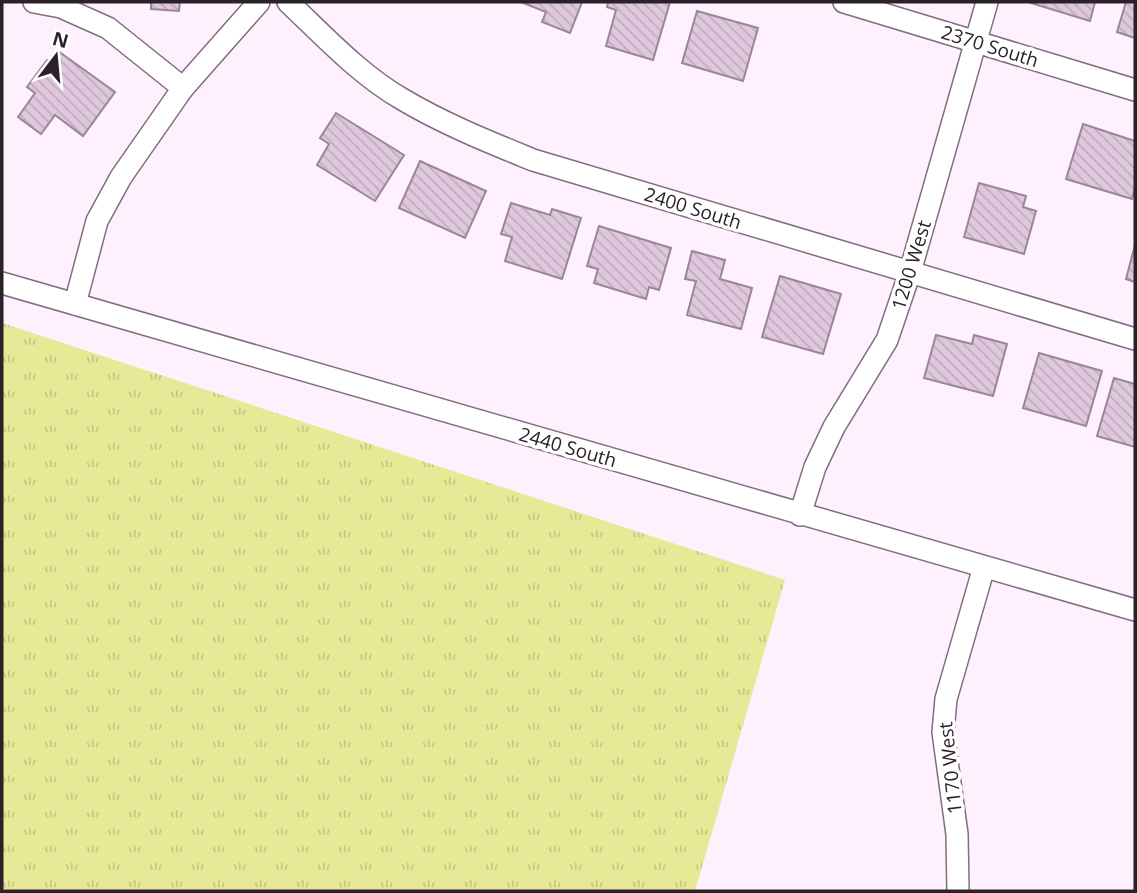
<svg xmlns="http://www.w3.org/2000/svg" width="1137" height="893" viewBox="0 0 1137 893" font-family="'Open Sans',sans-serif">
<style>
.grass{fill:url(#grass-tufts)}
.building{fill:url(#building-back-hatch);stroke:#9b859a;stroke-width:2}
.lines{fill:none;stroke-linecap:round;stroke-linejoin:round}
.minor-casing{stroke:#826d81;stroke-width:24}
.minor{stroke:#fff;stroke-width:21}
.labels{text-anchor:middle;stroke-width:7;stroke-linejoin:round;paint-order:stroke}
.street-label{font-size:19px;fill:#2a2129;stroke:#fff}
</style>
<defs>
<pattern id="grass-tufts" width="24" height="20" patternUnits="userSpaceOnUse" patternTransform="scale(1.75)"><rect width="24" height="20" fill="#e6ea97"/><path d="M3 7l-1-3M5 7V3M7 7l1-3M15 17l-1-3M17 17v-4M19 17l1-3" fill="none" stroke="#c5c882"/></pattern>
<pattern id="building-back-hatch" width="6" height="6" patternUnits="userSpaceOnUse" patternTransform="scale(1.75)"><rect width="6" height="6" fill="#dfc8de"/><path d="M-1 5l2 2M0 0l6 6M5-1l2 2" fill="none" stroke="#c0acbe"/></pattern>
</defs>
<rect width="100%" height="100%" fill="#fef0fd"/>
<path class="grass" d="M2,323L785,580L695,891H2Z"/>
<g class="building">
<path d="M151,2H180L179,11L151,9Z"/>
<path d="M521,2H582L570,33L542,22L546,12Z"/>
<path d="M608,2H670L653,60L606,46L616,10L607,7Z"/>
<path d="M1032,2H1095L1090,21L1031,3Z"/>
<path d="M1126,2H1135V38L1117,32Z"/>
<path d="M697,11L758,28L743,81L682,63Z"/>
<path d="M58,51L115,92L83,136L55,115L41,134L18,117L35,93L27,87L47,60L50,62Z"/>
<path d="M336,113L404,155L375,201L317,165L329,144L320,138Z"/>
<path d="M1083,124L1135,141V188L1132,199L1066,179Z"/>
<path d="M420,161L486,191L465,238L399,208Z"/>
<path d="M979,183L1026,196L1023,207L1036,211L1024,254L964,237Z"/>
<path d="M511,203L550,215L552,209L581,218L562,279L505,261L512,237L501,234Z"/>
<path d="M599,226L671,248L659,290L649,287L646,299L594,283L598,269L587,266Z"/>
<path d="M1135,245V282L1126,279Z"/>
<path d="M692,251L725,260L720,279L752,288L741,329L687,315L696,281L685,279Z"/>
<path d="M780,276L841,294L823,354L762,337Z"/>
<path d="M936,335L972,344L974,335L1007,344L993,396L924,378Z"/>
<path d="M1039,353L1102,371L1086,426L1023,408Z"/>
<path d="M1114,378L1135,384V447L1097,436Z"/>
</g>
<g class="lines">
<defs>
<g id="minor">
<path d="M34,2L61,7L108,28L183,88"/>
<path d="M288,2C323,35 360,75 402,99C444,124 489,142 533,160L1135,339"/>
<path d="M844,2L1135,90"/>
<path d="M2,283L1135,610"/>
<path d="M75,304L97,221L121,177L183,88L259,2"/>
<path d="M800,515L815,467L834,427L887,340L910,272L987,2"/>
<path d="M958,891L957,834L943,732L946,699L984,567"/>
</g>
</defs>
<use href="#minor" class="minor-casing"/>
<use href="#minor" class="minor"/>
</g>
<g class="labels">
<g class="street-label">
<text transform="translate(990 46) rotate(17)" y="7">2370 South</text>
<text transform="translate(693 208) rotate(17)" y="7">2400 South</text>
<text transform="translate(911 265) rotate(-73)" y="7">1200 West</text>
<text transform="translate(568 447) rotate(16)" y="7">2440 South</text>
<text transform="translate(950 768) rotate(-96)" y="7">1170 West</text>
</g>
</g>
<rect width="1137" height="893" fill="none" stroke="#2a2129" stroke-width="7"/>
<g transform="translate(56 56) rotate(16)" stroke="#ffffff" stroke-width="5" paint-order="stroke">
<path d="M0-5L12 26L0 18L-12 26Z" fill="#2a2129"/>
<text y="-10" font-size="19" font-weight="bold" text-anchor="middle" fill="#2a2129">N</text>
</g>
</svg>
